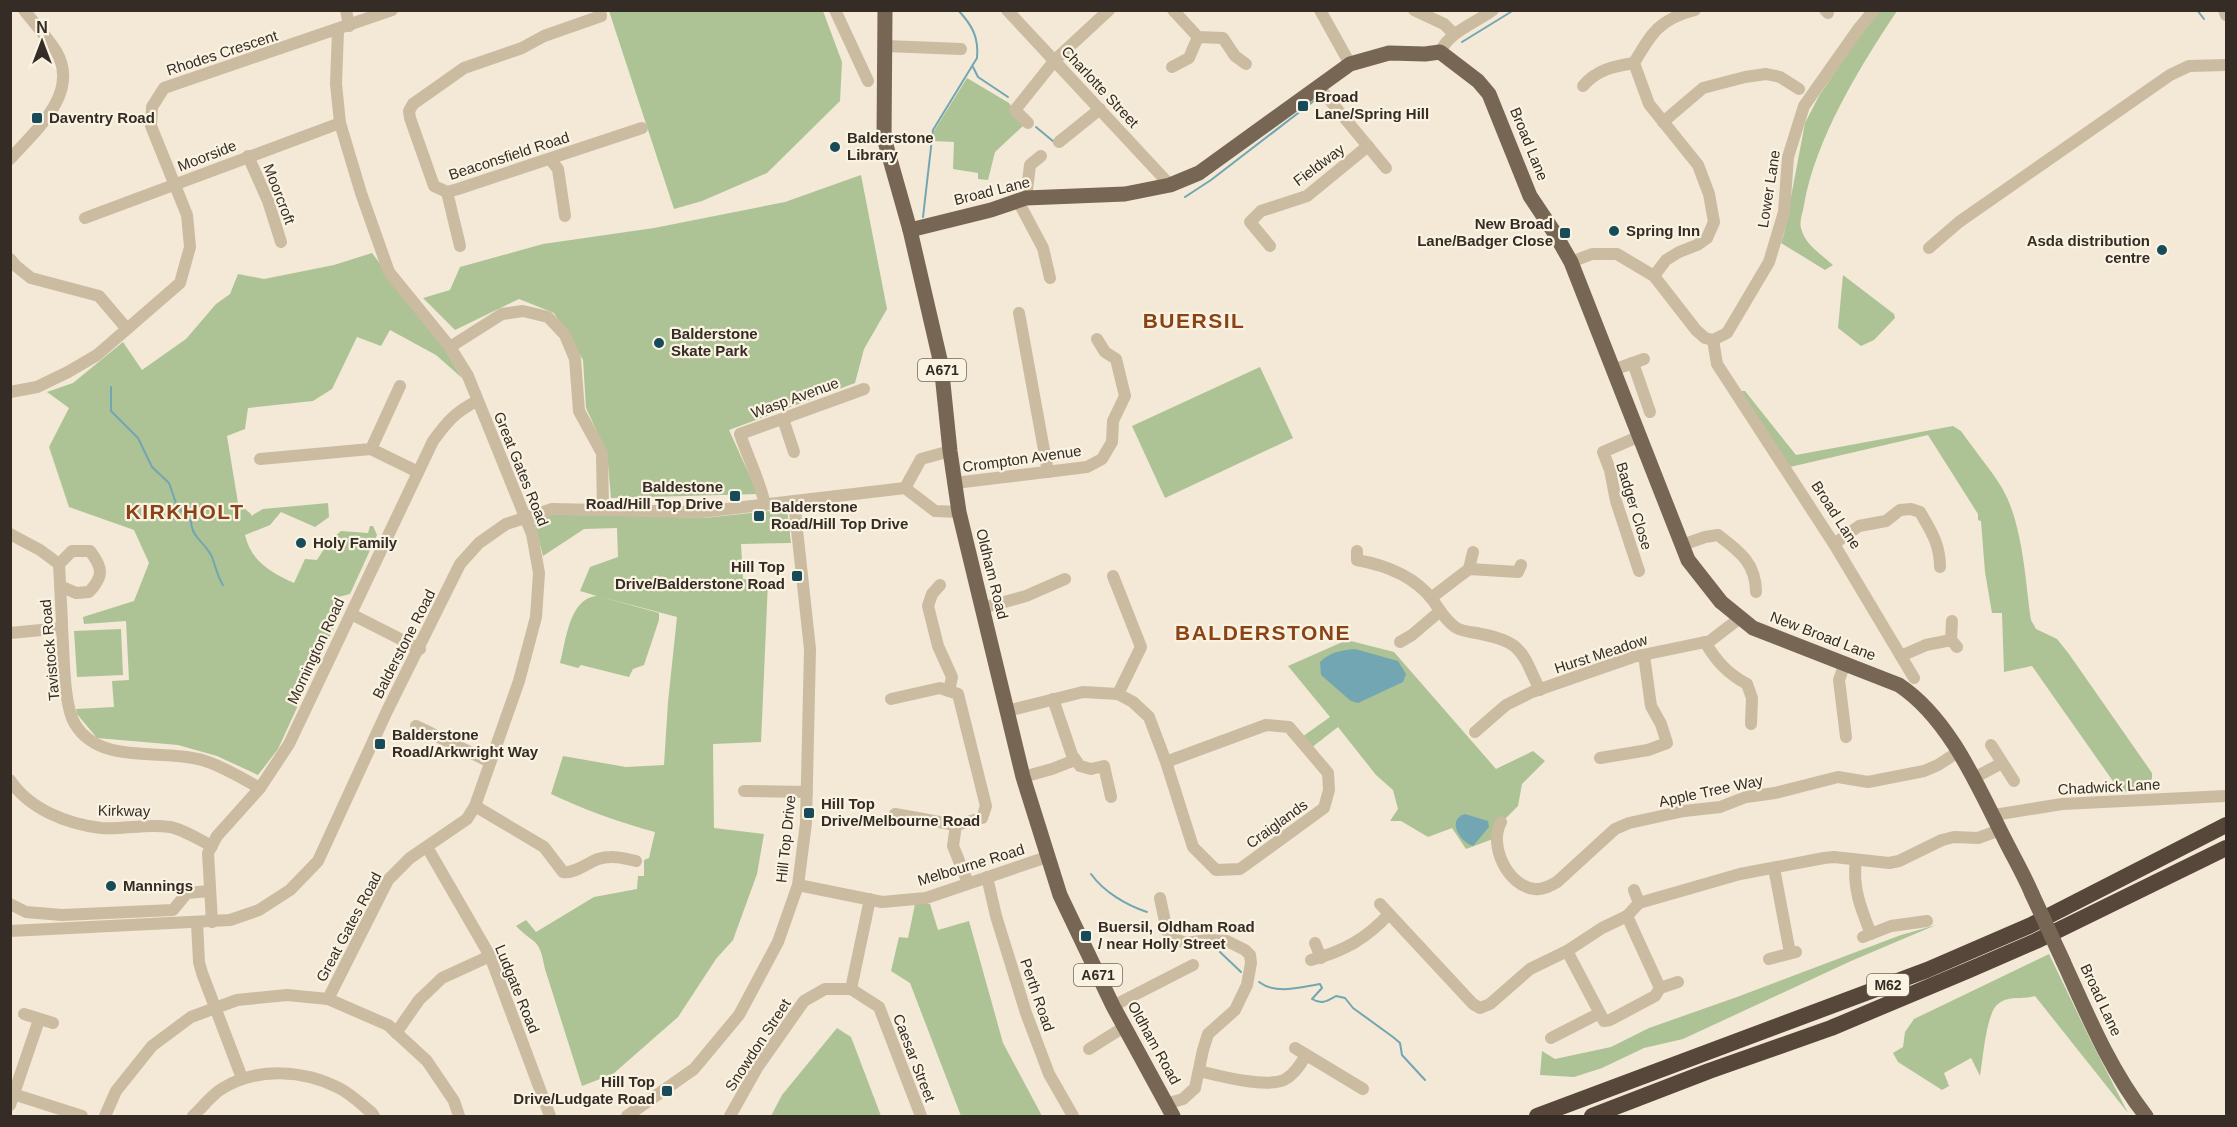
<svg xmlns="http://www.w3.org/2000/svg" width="2237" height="1127" viewBox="0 0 2237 1127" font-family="Helvetica,sans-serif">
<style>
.green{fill:#adc395}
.water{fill:#72a6b2}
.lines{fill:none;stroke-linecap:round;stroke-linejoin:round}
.stream{stroke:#72a6b2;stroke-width:2}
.minor{stroke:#cbbba1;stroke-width:12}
.major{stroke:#786654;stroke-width:15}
.highway{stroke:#57473b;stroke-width:16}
.major-bridge{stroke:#786654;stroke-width:15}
.poi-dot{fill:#174b59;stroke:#faf3e2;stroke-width:2}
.labels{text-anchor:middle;stroke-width:4.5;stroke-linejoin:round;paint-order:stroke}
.shield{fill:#faf3e2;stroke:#70685e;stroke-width:1.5}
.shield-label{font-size:14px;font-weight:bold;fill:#352c25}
.street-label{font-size:15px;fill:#352c25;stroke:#faf3e2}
.poi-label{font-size:15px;font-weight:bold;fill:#352c25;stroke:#faf3e2;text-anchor:start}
.district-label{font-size:21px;font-weight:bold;letter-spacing:1.5px;fill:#8a4317;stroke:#faf3e2}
</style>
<rect width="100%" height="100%" fill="#f3e9d6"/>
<g class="green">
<path d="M609,11H823L842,62L840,101L767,173L702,201L674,209Z"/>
<path d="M1879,11H1897C1860,66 1815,140 1804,205C1803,212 1799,221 1801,228C1805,245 1821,254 1833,265L1825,270L1781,243L1784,234L1805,123L1819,96L1870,20Z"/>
<path d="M967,78L1009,103L1024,125L995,152L988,180L978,179V173L953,169L954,142L933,141L934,131Z"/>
<path d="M861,175L887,309L864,349L855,383L729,430L758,494L611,498L607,453L586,408L583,360L554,313L519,299L455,330L423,298L450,290L460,267L543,244L654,228L785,202Z"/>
<path d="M372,253L444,348L462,378L436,355L390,330L381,346L357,337L332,389L313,401L248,408L245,429L227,436L238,503L251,514V516L263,509L328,503L329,517L315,527L281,512L270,525L245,535C251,561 270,572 294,583L305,559L317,560L329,541L341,531L368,533L370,526H373L377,535L350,594L330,599L346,601L278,749L258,775L217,756L178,745L97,738L77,714L76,709L114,707L112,681L129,680L126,621L84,624L83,617L134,601L149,563L134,530L69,507L49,447L69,408L47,392L73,383L123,342L142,370L186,339L216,304L230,294L238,274L264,279L334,265Z"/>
<path d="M1843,275L1894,314L1895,318L1874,340L1861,346L1838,328Z"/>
<path d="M1260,367L1293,438L1165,498L1132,426Z"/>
<path d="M1740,391H1745L1796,455L1953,426L1961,431C1974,450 1990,468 2002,488C2023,524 2025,580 2031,620L2036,629L2057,639L2069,654L2152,773V779L2122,794L2032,666L2004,672L2002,613H1992L1985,572L1981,521L1978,520V514L1928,435L1790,467Z"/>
<path d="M787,509L791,543L741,544L743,579L768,582L761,742L713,744L714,828L764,834L757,874L733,940L716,959L678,1017L613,1074L582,1086L545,969C539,937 536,946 516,926L526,920L536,932L594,897L637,889L638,876H644V860L649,858L655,832C618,822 585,810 551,794L563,756L626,767L664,765L668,702L677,617L598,596L659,613V620L644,665L633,669L629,677L581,665L578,668L560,663C566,641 569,598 597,596L580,591L590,567L618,557L617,528L584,529L543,556L533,517L556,513L704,518Z"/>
<path d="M121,629L123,675L77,677L74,631Z"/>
<path d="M1347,640L1394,652L1496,769L1533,751L1545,761L1522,784L1518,806L1495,829L1493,839L1466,849L1452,828L1428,837L1401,821H1390L1398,809L1393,790L1376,775L1338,727L1311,748L1302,737L1330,717L1288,666Z"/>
<path d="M915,904H930L938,930L969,921L1003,1043L1042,1116H961L910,983L891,971L899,937L908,938Z"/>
<path d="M1936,925L1851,961L1683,1039L1644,1048L1602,1068L1574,1077L1540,1075L1542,1051L1555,1059L1611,1047L1649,1028L1737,997L1901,935Z"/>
<path d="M2049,954L2090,1039L2128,1113L2035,996C2023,1000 2009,995 1998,1004C1986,1013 1983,1060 1980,1076L1971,1058L1944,1073L1949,1086L1942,1090L1898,1062L1893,1053L1903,1047L1905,1032L1914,1019Z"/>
<path d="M837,1028L851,1037L881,1116H771L782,1095Z"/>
</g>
<g class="water">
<path d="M1355,649L1398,661L1406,674L1403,682L1358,703L1351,701L1321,675L1320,662C1330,652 1342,650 1355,649Z"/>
<path d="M1465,814L1488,821L1489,827L1473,846C1460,842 1446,820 1465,814Z"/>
</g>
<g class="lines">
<g class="stream">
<path d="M2197,10L2204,19"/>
<path d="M1462,42L1514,10"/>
<path d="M973,67L978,77L1008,97"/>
<path d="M1036,127L1054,142"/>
<path d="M1185,197L1211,180L1315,100"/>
<path d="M923,217L933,130L977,58C979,37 972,25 958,10"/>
<path d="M111,387V411L138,438L152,467L169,483L177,506L191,521C191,537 206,543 212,557C216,567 217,576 223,585"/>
<path d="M1091,874C1104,892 1126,905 1147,912"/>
<path d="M1220,952L1241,972"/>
<path d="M1259,982C1276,995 1301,987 1320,984L1322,988L1312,999C1322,1005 1327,1001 1336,996L1345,998L1353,1008L1393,1037L1400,1043L1402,1055L1425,1080"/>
</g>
<g class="minor">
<path d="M346,10L349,26"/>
<path d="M600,10L601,16L544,36L522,48L464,68L413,104L409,111L410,118L434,186L447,192L458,189L642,128"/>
<path d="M835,10L868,81"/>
<path d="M1007,10L1170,185"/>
<path d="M1173,10L1198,37L1223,38L1235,56L1246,64"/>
<path d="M1320,10L1350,64"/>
<path d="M1414,10L1444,24L1454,34"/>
<path d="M1825,10L1828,13"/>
<path d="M2224,10L2226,15"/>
<path d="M886,46L961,49"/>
<path d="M1440,52C1450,31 1474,24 1493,10"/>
<path d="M1172,67L1189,58L1198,37"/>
<path d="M1318,86L1386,168"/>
<path d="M1583,86C1596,70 1614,66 1634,63"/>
<path d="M1663,122L1703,88L1745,77L1766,74L1780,77L1799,89"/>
<path d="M1028,123L1015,110L1055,60L1109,10"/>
<path d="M1059,142L1100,109"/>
<path d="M248,156L268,201L281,242"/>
<path d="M10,159C35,131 81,93 56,51C47,37 35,24 24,10"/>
<path d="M550,159L558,169L565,216"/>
<path d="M447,192L460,246"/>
<path d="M1026,198L1030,165L1041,156"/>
<path d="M1018,201L1043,248L1050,278"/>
<path d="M85,218L340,123"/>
<path d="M1270,246L1250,222L1261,211L1307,196L1368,146"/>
<path d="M1929,248L1959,222L2170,75L2189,66L2226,65"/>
<path d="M10,259L16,266L31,278L99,296L127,329"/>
<path d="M1571,262L1592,254H1617L1654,276L1696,330L1705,338L1713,340L1717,364L1834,544L1914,678"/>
<path d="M1654,276L1666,260L1679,252L1697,245L1707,238L1714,222L1709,194L1698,165L1649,104L1634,63C1651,34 1659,19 1695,10"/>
<path d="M1019,313L1048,472"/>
<path d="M1713,340L1727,333L1769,262L1784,212L1788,157L1804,106L1859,28L1874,10"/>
<path d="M450,347L502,314L523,311L548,317L565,335L575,359L579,411L602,453L603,510"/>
<path d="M1633,363L1650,412"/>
<path d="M1613,370L1644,359"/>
<path d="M10,392L37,387L68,372L97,355L180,283L190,247L187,215L151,126L152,107L164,88L392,10"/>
<path d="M783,419L794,452"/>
<path d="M371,449L418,472"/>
<path d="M260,459L371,449L400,386"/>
<path d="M955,483L1087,467L1102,459L1112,442L1113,421L1125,396L1116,359L1105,352L1097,339"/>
<path d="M905,488L921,459L950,451"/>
<path d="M905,488L935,511L959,512"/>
<path d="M765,505C760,481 748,458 740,434L864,389"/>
<path d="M10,534L40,550L59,564"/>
<path d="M1834,544L1859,526L1886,521L1900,510L1911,509L1920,512C1931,531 1940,544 1940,567"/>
<path d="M1682,545L1705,537L1718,535C1739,551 1756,563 1756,592"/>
<path d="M1357,551V560C1385,565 1413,575 1432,599C1440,610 1444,619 1455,627C1462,632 1473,632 1481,634C1524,642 1522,654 1540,690"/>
<path d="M1469,569L1473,552"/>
<path d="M1639,571L1616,501L1610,470L1603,452L1640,436"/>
<path d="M1113,576L1141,647L1118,694"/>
<path d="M940,585L932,594L928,606L938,646L952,677L949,691"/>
<path d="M60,586L76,593L89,592C104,576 103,568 90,551H72L59,564L62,623V628C64,651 63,705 75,724C100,766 162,748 202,760C223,766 241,778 260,788"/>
<path d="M1431,598L1469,569L1518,572L1521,565"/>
<path d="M982,608L1026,596L1065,579"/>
<path d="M351,614L420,649"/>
<path d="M1952,621L1951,640L1957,647"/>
<path d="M10,633L62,628"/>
<path d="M1400,642L1412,635L1439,612"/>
<path d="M1705,642C1716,661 1728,674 1747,684L1752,698L1751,724"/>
<path d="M1901,656L1926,645L1951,640"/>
<path d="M1845,663L1839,680L1846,737"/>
<path d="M891,699L940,688L958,694L986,806L982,818L956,825L953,846L968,883"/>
<path d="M1053,699L1072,755L1080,766L1091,769L1104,766L1111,797"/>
<path d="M1007,711L1083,692L1118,694L1133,702L1149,717L1166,762L1193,847L1216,870L1240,869L1324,808L1329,790L1328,773L1289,727L1266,725L1166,762"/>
<path d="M416,726L490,762"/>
<path d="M1475,732L1506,705L1532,692L1633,657L1710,641L1740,618"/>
<path d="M1991,745L2014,781"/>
<path d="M1600,758L1648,750L1667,743L1661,724L1651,706L1644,655"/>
<path d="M1023,777L1052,769L1075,760"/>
<path d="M1974,778L2002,763"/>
<path d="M10,780C29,809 67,824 101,828C123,830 147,823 170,827C183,829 199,840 212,846"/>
<path d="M744,791L807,792"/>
<path d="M475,806L544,847L563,872C575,874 587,863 598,859C611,855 624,858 636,861"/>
<path d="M895,814L956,825"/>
<path d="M1994,815L2062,804L2226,796"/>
<path d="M1501,822C1488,845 1508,887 1535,889C1543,890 1550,886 1557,882L1615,829L1629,823L1684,811L1720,807L1746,797L1775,793L1838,777L1868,782L1924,771L1938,765L1958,752"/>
<path d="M427,847L490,956L550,1116"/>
<path d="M1856,860C1852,887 1861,909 1871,934"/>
<path d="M1774,868L1790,953"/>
<path d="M987,877L996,916L1026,1013L1049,1074L1073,1116"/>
<path d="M798,885L882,902L926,898L1047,857"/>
<path d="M1634,890L1639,903"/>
<path d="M1160,898L1167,931L1173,938L1186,943L1207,940L1227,941L1245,950L1250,955L1251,963L1247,985L1235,1010L1208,1034L1203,1050L1195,1088L1183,1099L1166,1104"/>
<path d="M10,904L26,912L62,915L173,910L187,893L210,891"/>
<path d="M1380,904L1473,1004L1480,1008L1490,1004L1530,969L1567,951L1602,928L1627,916L1639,903L1740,874L1824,858L1834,857L1889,863L1899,861L1942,840L1954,837L1978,838L2000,830"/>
<path d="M1627,916L1660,988"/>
<path d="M212,922L208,853L217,836L260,788L289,744L433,441C447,422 455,412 477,401"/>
<path d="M197,923L199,962L202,973L242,1078"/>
<path d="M10,931L230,920L259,910L290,890L318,861L387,711L460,564L479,543L506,524L552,509L701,512L905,488"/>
<path d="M1863,937L1891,926L1927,921"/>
<path d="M1315,943L1321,958"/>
<path d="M1567,951L1604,1021L1610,1020L1655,996L1660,988L1678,982"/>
<path d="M1769,959L1796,952"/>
<path d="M1311,960C1344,951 1366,939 1389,914"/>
<path d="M851,989L879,1007L921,1116"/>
<path d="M851,989L870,899"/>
<path d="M328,999L388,880L410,858L467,819L475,806L519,681L536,617L539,573L532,534L468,376L450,347L389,272L361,193L340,123L336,84L338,30"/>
<path d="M1113,1006L1193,965"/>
<path d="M24,1014L53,1023"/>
<path d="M396,1033L419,1000L442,978L490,956"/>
<path d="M1551,1038L1598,1014"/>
<path d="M1295,1048L1363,1089"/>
<path d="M1089,1049L1124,1027"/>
<path d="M1199,1071C1220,1076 1264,1088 1284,1080C1294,1075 1301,1064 1306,1055"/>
<path d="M10,1093L82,1116"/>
<path d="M10,1105L39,1020"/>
<path d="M105,1116L116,1091L152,1046L191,1017L237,1000L287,995L328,999L388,1025L427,1061L454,1101L459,1116"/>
<path d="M193,1116C203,1107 212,1094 223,1088C257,1067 304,1070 339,1088C351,1094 362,1105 372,1113L374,1116"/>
<path d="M627,1116L694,1069L739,1015L778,942L798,885L806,823L810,649L794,502"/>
<path d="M730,1116L757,1068L804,1001L825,989H851"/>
</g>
<g class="major">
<path d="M885,10L884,138L910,230L941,364L950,451L959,512L1023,777L1060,895L1113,1006L1173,1116"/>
<path d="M910,230L991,210L1026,198L1125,194L1170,185L1199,173L1350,64L1389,53L1425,54L1440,52L1478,81L1489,94L1530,196L1554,232L1571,262L1688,560L1721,602L1753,628L1899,685C1950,719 1978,787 2005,840C2014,858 2024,875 2032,894"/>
<path d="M2063,961C2087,1014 2110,1070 2146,1116"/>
</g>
<g class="highway">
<path d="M1537,1116L1927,970L2031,925L2226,825"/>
<path d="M1592,1116L1709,1071L1831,1028L1969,970L2036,941L2226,848"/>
</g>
<path class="major-bridge" d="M2032,894L2063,961"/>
</g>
<g class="poi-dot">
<rect x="1297" y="100" width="12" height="12" rx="3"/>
<rect x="31" y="112" width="12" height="12" rx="3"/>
<circle cx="835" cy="147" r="6"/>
<circle cx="1614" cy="231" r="6"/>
<rect x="1559" y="227" width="12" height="12" rx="3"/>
<circle cx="2162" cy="250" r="6"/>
<circle cx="659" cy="343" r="6"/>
<rect x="729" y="490" width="12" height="12" rx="3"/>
<rect x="753" y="510" width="12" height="12" rx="3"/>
<circle cx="301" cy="543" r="6"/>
<rect x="791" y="570" width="12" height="12" rx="3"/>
<rect x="374" y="738" width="12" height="12" rx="3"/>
<rect x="803" y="807" width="12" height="12" rx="3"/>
<circle cx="111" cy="886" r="6"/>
<rect x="1080" y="930" width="12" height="12" rx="3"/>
<rect x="661" y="1085" width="12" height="12" rx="3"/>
</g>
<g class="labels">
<g class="shield">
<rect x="918" y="359" width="48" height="22" rx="4.5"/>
<rect x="1074" y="964" width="48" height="22" rx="4.5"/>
<rect x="1867" y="974" width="42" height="22" rx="4.5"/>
</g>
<g class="shield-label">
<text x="942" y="375">A671</text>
<text x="1098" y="980">A671</text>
<text x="1888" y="990">M62</text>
</g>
<g class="street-label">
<text transform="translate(222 53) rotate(-18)" y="5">Rhodes Crescent</text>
<text transform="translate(1100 87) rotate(47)" y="5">Charlotte Street</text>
<text transform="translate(1529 144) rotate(68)" y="5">Broad Lane</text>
<text transform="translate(207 156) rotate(-21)" y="5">Moorside</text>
<text transform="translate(509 156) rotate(-18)" y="5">Beaconsfield Road</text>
<text transform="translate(1319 165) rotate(-37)" y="5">Fieldway</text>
<text transform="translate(1769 189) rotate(-81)" y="5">Lower Lane</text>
<text transform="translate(992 191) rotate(-14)" y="5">Broad Lane</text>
<text transform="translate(279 194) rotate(69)" y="5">Moorcroft</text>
<text transform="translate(795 398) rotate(-20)" y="5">Wasp Avenue</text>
<text transform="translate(1022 459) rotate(-8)" y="5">Crompton Avenue</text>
<text transform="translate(521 469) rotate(68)" y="5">Great Gates Road</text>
<text transform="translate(1634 506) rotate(73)" y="5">Badger Close</text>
<text transform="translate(1836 515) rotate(57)" y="5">Broad Lane</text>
<text transform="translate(992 574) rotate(76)" y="5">Oldham Road</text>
<text transform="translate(1823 636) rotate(21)" y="5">New Broad Lane</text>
<text transform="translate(404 644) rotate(-63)" y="5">Balderstone Road</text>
<text transform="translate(50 650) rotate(-95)" y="5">Tavistock Road</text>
<text transform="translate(316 651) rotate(-65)" y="5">Mornington Road</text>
<text transform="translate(1601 654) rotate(-18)" y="5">Hurst Meadow</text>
<text transform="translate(2109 787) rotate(-3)" y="5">Chadwick Lane</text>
<text transform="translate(1711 791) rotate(-12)" y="5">Apple Tree Way</text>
<text transform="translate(124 811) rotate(1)" y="5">Kirkway</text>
<text transform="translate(1277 824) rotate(-36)" y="5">Craiglands</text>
<text transform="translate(786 839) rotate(-84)" y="5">Hill Top Drive</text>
<text transform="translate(971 865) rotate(-17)" y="5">Melbourne Road</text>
<text transform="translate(349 927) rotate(-62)" y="5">Great Gates Road</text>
<text transform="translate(517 989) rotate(68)" y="5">Ludgate Road</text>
<text transform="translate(1037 995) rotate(71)" y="5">Perth Road</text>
<text transform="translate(2101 1000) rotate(65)" y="5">Broad Lane</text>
<text transform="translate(1154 1043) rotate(61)" y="5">Oldham Road</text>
<text transform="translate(758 1045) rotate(-57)" y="5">Snowdon Street</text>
<text transform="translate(914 1058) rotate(69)" y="5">Caesar Street</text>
</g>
<g class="poi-label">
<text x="1315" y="102">Broad<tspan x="1315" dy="17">Lane/Spring Hill</tspan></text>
<text x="49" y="123">Daventry Road</text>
<text x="847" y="143">Balderstone<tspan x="847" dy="17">Library</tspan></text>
<text x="1553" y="229" text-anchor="end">New Broad<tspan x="1553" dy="17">Lane/Badger Close</tspan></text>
<text x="1626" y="236">Spring Inn</text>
<text x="2150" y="246" text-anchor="end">Asda distribution<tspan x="2150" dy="17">centre</tspan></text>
<text x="671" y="339">Balderstone<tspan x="671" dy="17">Skate Park</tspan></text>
<text x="723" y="492" text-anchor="end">Baldestone<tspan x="723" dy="17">Road/Hill Top Drive</tspan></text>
<text x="771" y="512">Balderstone<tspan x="771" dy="17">Road/Hill Top Drive</tspan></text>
<text x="313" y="548">Holy Family</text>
<text x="785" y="572" text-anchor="end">Hill Top<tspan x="785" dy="17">Drive/Balderstone Road</tspan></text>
<text x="392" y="740">Balderstone<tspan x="392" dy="17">Road/Arkwright Way</tspan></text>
<text x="821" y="809">Hill Top<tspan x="821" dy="17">Drive/Melbourne Road</tspan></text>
<text x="123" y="891">Mannings</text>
<text x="1098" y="932">Buersil, Oldham Road<tspan x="1098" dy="17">/ near Holly Street</tspan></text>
<text x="655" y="1087" text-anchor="end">Hill Top<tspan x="655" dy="17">Drive/Ludgate Road</tspan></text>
</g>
<g class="district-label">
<text x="1194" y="328">BUERSIL</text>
<text x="185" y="519">KIRKHOLT</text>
<text x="1263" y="640">BALDERSTONE</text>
</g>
</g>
<rect width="2237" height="1127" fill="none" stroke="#352c25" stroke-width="24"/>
<g transform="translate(42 42)" stroke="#faf3e2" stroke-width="4.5" paint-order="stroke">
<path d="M0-4.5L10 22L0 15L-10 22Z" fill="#352c25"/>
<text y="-9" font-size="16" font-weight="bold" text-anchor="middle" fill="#352c25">N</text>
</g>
</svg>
